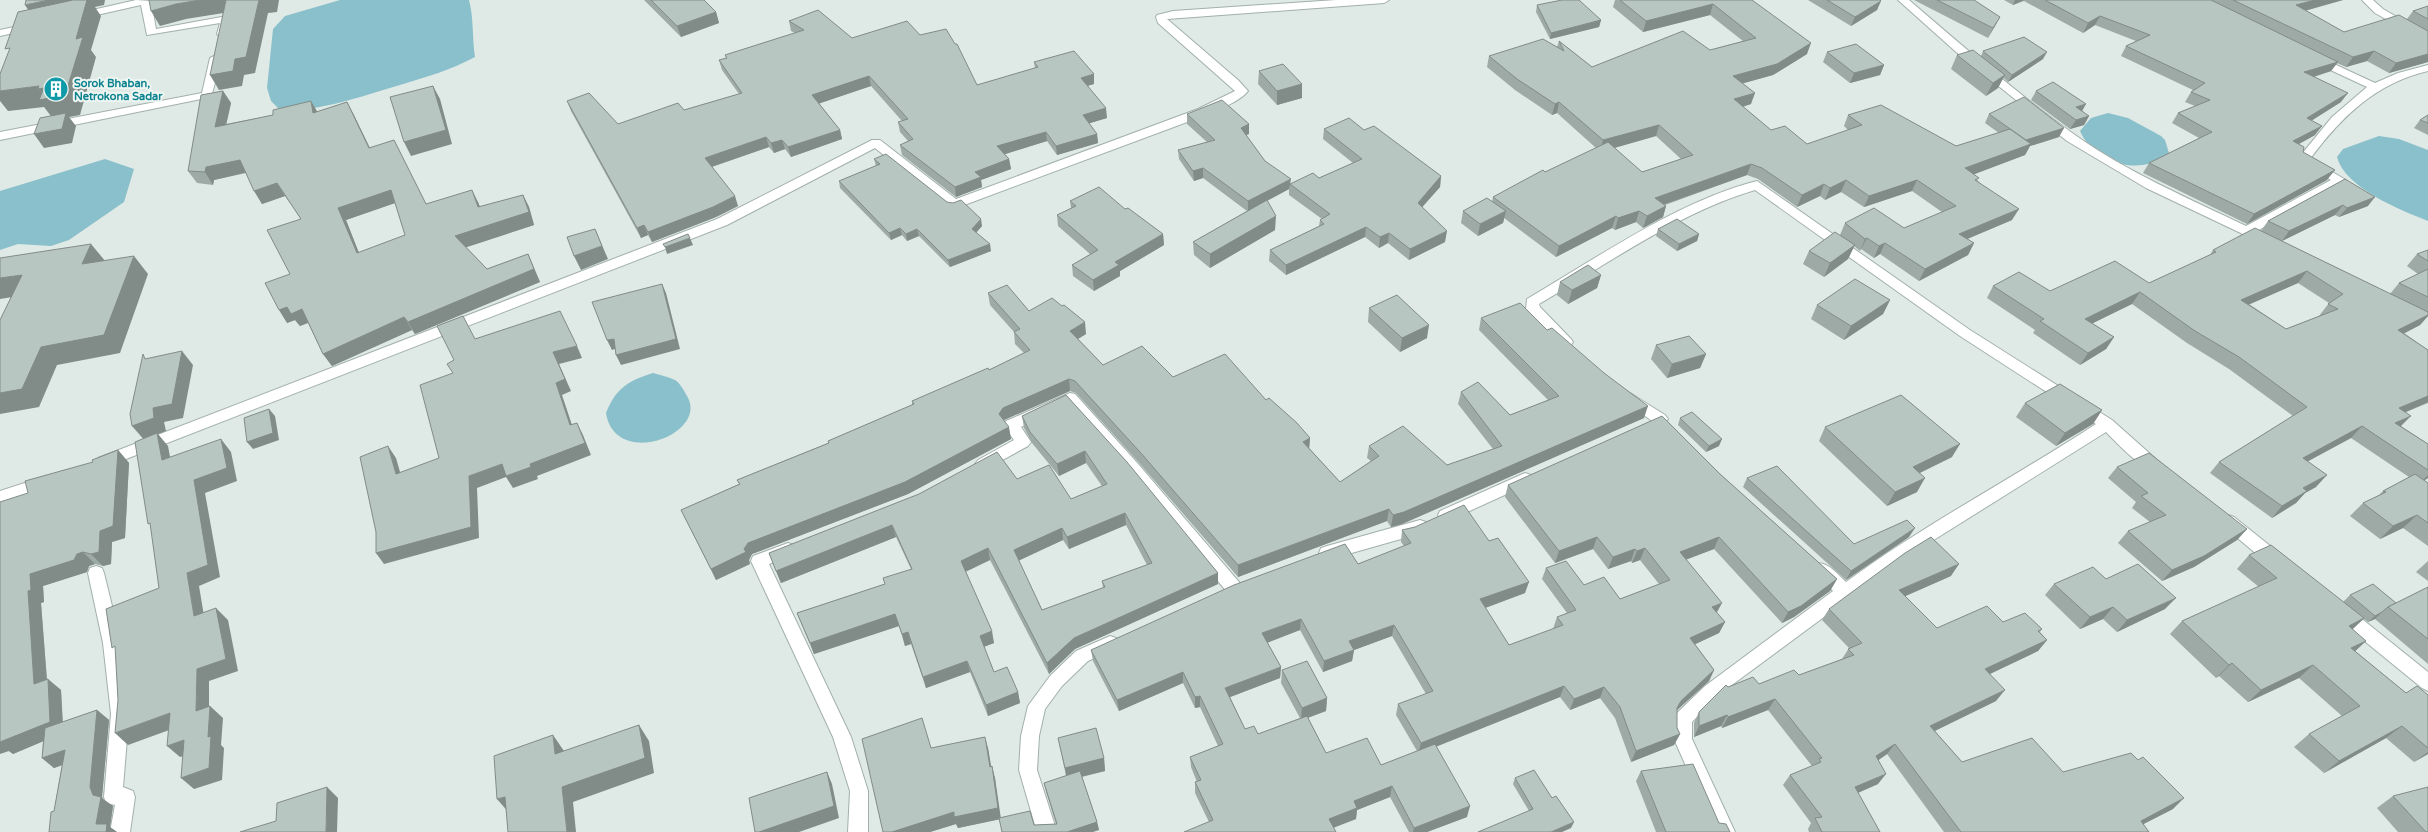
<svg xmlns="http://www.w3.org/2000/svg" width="2428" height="832" viewBox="0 0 2428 832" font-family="'Varela Round',sans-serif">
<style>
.water{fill:#8ac0cb}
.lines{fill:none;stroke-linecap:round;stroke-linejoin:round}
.minor-casing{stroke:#a2b0ac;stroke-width:2}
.minor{fill:#fff;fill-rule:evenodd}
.wall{fill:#9eaaa6;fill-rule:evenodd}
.shaded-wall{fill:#818b87}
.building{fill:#b8c6c1;stroke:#818b87;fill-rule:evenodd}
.labels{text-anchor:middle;stroke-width:4;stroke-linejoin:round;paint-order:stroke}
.far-culture-label{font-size:11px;font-weight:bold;fill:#0d838f;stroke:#eff6f2;text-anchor:start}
</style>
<rect width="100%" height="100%" fill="#dfe9e5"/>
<g class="water">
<path d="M340,0H469C474,19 472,38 475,57C451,70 426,77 400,85C359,97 324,110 281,111L271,101L267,88L273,29L285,16Z"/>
<path d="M2108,113L2128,118L2161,136L2165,140L2169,153C2141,178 2094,163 2080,131L2091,118Z"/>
<path d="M2379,136L2399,139L2428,150V221C2400,210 2345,188 2337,157L2343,149Z"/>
<path d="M105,159L134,169L124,202L69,240L51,246L18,244L0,250V191Z"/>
<path d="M653,373C660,375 669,377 675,380C680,383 684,391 687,396C710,434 615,470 606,413C616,388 628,381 653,373Z"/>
</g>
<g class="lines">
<defs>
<g id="minor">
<path d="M136,0L151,1L156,29L227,16L232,19L229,34L223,37L219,36L217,34L220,23L147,35L141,5L79,19L74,16L75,14Z"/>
<path d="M1336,0H1389L1384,3L1167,19L1238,80L1248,91C1238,103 1220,108 1206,115L959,207H949L875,148L727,225L108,466L103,468L98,466L95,462L98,458L717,219L872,140H880L956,199L1198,109L1235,91L1158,23L1156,17L1157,15L1173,11Z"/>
<path d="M1898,0H1909C1963,46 2017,94 2075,135C2127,172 2188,198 2246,226L2331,180L2297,160L2332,117L2367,87L2311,61V57H2319L2375,83L2398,73L2428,65V71C2376,83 2341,117 2310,159L2346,180L2257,231L2273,241L2271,244L2266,245L2146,188L2067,141L1955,51Z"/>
<path d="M2362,0H2373L2383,9L2428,35V43L2375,13Z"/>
<path d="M32,23L37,26L36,28L0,36V30Z"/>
<path d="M216,55L222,58L211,97L0,140V132L202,93L210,58Z"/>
<path d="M1757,181L1970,330L2112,420L2166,468L2163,472C2148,477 2117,443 2106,432L1897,563L1717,696L1692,722V739L1735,832H1715L1674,739V719L1677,713L1705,686L1833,591L1812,569L1814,564C1827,560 1837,574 1846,582C1925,524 2013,478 2096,424L1960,336L1755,190C1680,212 1607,264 1539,304L1540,307L1571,339L1573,342L1571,345H1561L1526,309L1527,299C1597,258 1678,201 1757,181Z"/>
<path d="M1070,393L1075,394L1139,465L1239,582L1241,587L1239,592L1233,594L1227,592L1129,473L1068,405L1021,427L1031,442L1028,446L988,468L983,470L978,468L975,464L978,460L1014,440L1003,425L1006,421Z"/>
<path d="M1630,393L1665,415L1668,419L1665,423H1655L1625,402L1623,398L1625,394Z"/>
<path d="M1525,473L1531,475L1533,479L1531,483L1452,519L1446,521L1440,519L1438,515L1440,511Z"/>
<path d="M46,476L52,478L54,482L52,486L0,503V491Z"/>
<path d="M2228,515L2234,517L2284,557L2286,562L2284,567L2278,569L2272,567L2222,525L2220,521L2222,517Z"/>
<path d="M1420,520L1426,522L1428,526L1426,530L1415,535L1327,560L1321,558L1319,553L1321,548L1327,546Z"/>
<path d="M788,543L794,545L796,550L794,555L769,564L851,737L868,791V832H848L850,791L833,737L751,561L753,556Z"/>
<path d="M96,566L102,568L104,573L121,643L129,714L123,787L133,791L135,797L130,832H110L115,805L106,803L104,797L111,714L103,643L88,573L90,568Z"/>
<path d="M2341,605L2347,607L2428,672V691L2422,688L2335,617L2332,612L2335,607Z"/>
<path d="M1110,636L1116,638L1119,643L1116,648L1088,661L1062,686L1045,709L1039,736L1037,770L1057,832H1037L1019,770L1021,736L1028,706L1050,676L1076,651Z"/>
</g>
</defs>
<use href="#minor" class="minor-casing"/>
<use href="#minor" class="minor"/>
</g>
<g class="wall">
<path d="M644,0H704L716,12L719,23L681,37Z"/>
<path d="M1615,0H1752L1807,54L1773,75L1743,83L1751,104L1743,107L1771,130L1807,144L1848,130L1844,126L1848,115L1956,146L1999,133L1985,123L1989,114L2059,137L2030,146L2025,155L1974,174L1978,181L2012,220L1967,239L1974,243L1968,255L1919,281L1880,254L1874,258L1861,249L1860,251L1854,246L1848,259L1824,277L1803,264L1809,251L1840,235L1845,223L1904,228L1942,212L1912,191L1864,207L1841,192L1825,200L1820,196L1797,207L1758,179L1747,175L1665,205L1666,206L1663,217L1643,228L1636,222L1615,230L1612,228L1556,257L1504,218L1503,223L1478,236L1461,223L1463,211L1492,202L1493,197L1596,148L1557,113L1552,115L1515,90L1487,67L1489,56L1557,47L1559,41L1592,67L1710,50L1743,41L1710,15L1643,32L1613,7ZM1656,136L1681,159L1642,172L1614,148Z"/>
<path d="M1808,0H1880L1877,10L1851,26Z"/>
<path d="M1914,0H1974L2000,17L1988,38Z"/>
<path d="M2004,0H2343L2305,11L2344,32L2407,19L2413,11L2428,6V62L2389,73L2367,61L2346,67L2337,63L2331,71L2314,77L2341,102L2312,120L2315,135L2299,144L2303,152L2327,180L2247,224L2143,173L2149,163L2199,138L2172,123L2178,113L2195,106L2185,102L2191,92L2193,90L2121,56L2126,46L2136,41L2095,25L2083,33L2024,1L2013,5Z"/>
<path d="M1537,5L1601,20L1599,27L1550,39L1536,12Z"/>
<path d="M789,21L852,38L920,35L977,85L1035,68L1034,62L1094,84L1088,86L1107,118L1089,123L1097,134L1098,143L1057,155L1047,141L1005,154L1009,159L1011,169L981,180L982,187L956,197L902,155L900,145L908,141L900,132L898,122L902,121L871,86L819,103L840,130L842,139L791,157L785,149L774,153L769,147L712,167L738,206L716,217L652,242L648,235L641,238L571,111L567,101L618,124L684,110L739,94L722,70L719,60L726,58L725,55L795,33L791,31Z"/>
<path d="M1983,51L2043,59L2008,82L2003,77L1998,88L1986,96L1951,69L1957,55L1981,56Z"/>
<path d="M1827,52L1884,65L1880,75L1850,83L1823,62Z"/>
<path d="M1259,71L1302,84V98L1277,105L1258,84Z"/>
<path d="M223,91L231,103L226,124L273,115L311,101L317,112L347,102L370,148L394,140L426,204L478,202L480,207L523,195L529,207L534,225L466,247L487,269L528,254L540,282L415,334L412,330L332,366L323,354L308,323L300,326L295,320L287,323L290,274L301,219L285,196L262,204L246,173L214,180L213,185L197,183L188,171ZM395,203L405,235L359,253L346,220Z"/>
<path d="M2036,91L2082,111L2089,116L2084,125L2070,129L2031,100Z"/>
<path d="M1187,114L1249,124V134L1246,135L1265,161L1290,184L1319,178L1353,163L1323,139L1324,129L1364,130L1441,176L1440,187L1422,207L1445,242L1409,260L1388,243L1379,248L1365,237L1286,275L1269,261L1270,250L1319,226L1320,220L1322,219L1289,195V189L1267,201L1275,230L1210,268L1194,255L1193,242L1247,211L1203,178L1194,181L1179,159L1178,150L1207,142L1187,124Z"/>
<path d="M2428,115V135L2414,128L2420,120Z"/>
<path d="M874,159L947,202L982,226L976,233L991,251L950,267L919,236L907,241L902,235L891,240L840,188L839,181L876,166Z"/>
<path d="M2345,179L2368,206L2339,217L2335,215L2282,241L2390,294L2399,283L2418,274L2407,266L2417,254L2428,250V316L2420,325L2404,333L2428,350V403L2406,412L2401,426L2428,444V478L2424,480L2428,483V546L2403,528L2380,539L2350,516L2363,503L2378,496L2383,491L2409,477L2351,438L2307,461L2316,487L2305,493L2296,503L2272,518L2210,473L2219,462L2293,416L2229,369L2187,343L2132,304L2092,323L2114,337L2106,349L2080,365L2033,333L2035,330L1987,298L1993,286L2050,291L2149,283L2210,255L2213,250L2261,231L2268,221ZM2298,283L2329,303L2319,316L2286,329L2249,304Z"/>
<path d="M1070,201L1125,209L1163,234L1164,245L1120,271V276L1094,291L1073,276L1072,265L1090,254L1058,226L1057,215L1071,208Z"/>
<path d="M1658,229L1699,234L1697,241L1677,251L1656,236Z"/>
<path d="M1601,275L1597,288L1568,304L1557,295L1560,282Z"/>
<path d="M988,293L1029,311L1086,334L1078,339L1103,365L1173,377L1266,400L1310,438L1309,448L1340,482L1371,461L1367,458L1369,446L1447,465L1493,449L1458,404L1461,392L1510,415L1548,400L1479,330L1481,318L1547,330L1644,418L1402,524L1391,527L1387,521L1238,577L1140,464L1076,393L1070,391L1004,420L1011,439L908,494L752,554L749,560L750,564L716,580L681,510L739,484L737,480L828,443V441L912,405V401L989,370L1024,353L1015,344L1014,332L990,305Z"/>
<path d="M1890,300L1883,314L1844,340L1811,319L1817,305Z"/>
<path d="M1369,308L1427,338L1400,352L1368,322Z"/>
<path d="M1656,345L1706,354L1700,368L1667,378L1651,359Z"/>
<path d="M1066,395L1218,573V584L1075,649L1049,674L990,560L965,572L994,643L984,647L994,672L1018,692L1020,703L988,716L970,672L926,688L911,644L905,646L899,626L814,654L797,613L885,584L911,569L896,537L781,583L769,553L1017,479L1071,499L1102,486L1086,463L1059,476L1032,443L1024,428L1022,416ZM1126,525L1147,565L1102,581L1103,588L1042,610L1018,560L1063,540L1069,549Z"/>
<path d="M2025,403L2102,410L2093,424L2056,446L2016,417Z"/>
<path d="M1680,418L1719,446L1706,452L1678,425Z"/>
<path d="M1825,427L1952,457L1920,473L1917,492L1887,506L1819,441Z"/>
<path d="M118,450L129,463L125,538L112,542L111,564L103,566L95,564L89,566L87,572L43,586L44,602L41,603L47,679L61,690L63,722L97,710L109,720L102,797L103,799L113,806L110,827L117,832H49L54,811L62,765L54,768L42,758L43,741L13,754L9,751L28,493Z"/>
<path d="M2117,467L2247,529L2237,540L2194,567L2162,581L2118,543L2128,531L2150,522L2132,508L2136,502L2108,478Z"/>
<path d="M1720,474L1837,579L1830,591L1794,617L1782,623L1714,549L1686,559L1717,613L1725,622L1719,633L1695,644L1714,670L1709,681L1677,710V728L1680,734L1674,745L1631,762L1615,718L1600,698L1570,710L1560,697L1436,746L1467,817L1427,832H1409L1390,797L1357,810L1356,819L1333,827L1209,822L1195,793V782H1197L1191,767L1190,757L1218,746L1200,707L1195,708L1183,683L1119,711L1093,661L1091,650L1358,564L1404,546L1401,542L1402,530L1525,593L1485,608L1509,645L1553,629L1557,617L1567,613L1542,579L1546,568L1584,585L1620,599L1659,584L1640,560L1632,563L1631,561L1608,569L1593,549L1555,563L1505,497L1508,485ZM1300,630L1323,672L1352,661L1354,650L1392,636L1426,694L1398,704L1396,715L1417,751L1381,765L1326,753L1308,718L1326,711L1327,698L1282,670L1281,683L1300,718L1258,734L1245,729L1230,697L1280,678L1281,667L1267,642Z"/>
<path d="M1747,478L1854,544L1909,537L1846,580L1743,487Z"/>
<path d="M2249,555L2343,602L2350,595L2396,603L2428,587V664L2375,619L2368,622L2364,619L2352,629L2366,641L2355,651L2406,693L2428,695V754L2414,762L2386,738L2324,773L2294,747L2309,734L2342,716L2299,678L2248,702L2219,676L2216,678L2170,634L2182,621L2259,587L2237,569Z"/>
<path d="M2428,561V581L2416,572Z"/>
<path d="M1951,576L1905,596L1937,628L2003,622L2042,629L2040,632L2047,640L2038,651L1990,674L1996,701L1935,731L1962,762L2063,772L2173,809L2143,824L2149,832H1944L1887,754L1878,760V784L1858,793L1880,832H1809L1808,829L1811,823L1783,785L1790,775L1812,766L1768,710L1722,728L1721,726L1694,737V723L1699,712L1728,687L1759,684L1799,675L1842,659L1849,648L1822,620L1829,609Z"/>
<path d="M2106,579L2165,609L2117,632L2103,619L2080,629L2045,595L2054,584Z"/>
<path d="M1058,738L1104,758L1105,771L1082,777L1097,822L1099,830L1002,832L1000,819L958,828L956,824L930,832H883L931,748H988L991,766L995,778L1000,818L1034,825L1056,824L1046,792L1044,783L1066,776Z"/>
<path d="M1641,771L1719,823L1730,832H1656L1636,781Z"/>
<path d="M1515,778L1571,828L1529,811L1513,784Z"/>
<path d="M2393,796L2428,832H2398L2377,808Z"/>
</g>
<g class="shaded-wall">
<path d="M49,0H105L104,5L95,7L101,16L91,50L96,57L80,115L69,117L76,126L72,143L44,148L34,134L54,120L44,107L8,111L0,101V91L39,86L44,88L35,20L25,5Z"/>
<path d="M200,0H230L236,11L186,19L160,26L151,11L176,4Z"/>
<path d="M259,0H279L277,12L268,13L255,73L244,75L242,86L219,90L210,75L235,59Z"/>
<path d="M2015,0H2024L2013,5Z"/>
<path d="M2315,0H2343L2289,15L2296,5Z"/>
<path d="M1881,1L1877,10L1851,26L1855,17Z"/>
<path d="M1713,4L1710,15L1643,32L1646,21Z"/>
<path d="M716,12L719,23L681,37L677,26Z"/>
<path d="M2100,16L2095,25L2083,33L2088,23Z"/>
<path d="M2000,17L1995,26L1988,38L1993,28Z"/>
<path d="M1601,20L1599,27L1550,39L1551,33Z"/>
<path d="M1811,43L1807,54L1773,75L1730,87L1733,76Z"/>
<path d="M2374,51L2367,61L2346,67L2353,57Z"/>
<path d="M2047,52L2043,59L2008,82L2012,75Z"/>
<path d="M2428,54V62L2389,73L2396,63Z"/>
<path d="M2338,62L2331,71L2297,82L2304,72Z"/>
<path d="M1884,65L1880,75L1850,83L1854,73Z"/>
<path d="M1094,74V84L1082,87L1081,78Z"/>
<path d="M2005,75L1998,88L1986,96L1993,83Z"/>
<path d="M869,76L871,86L815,105L812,95Z"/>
<path d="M1302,84V98L1277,105V91Z"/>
<path d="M433,86L440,99L452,144L411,156L404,142Z"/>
<path d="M223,91L231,103L223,139L215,127Z"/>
<path d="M1755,93L1751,104L1730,110L1734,99Z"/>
<path d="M2348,93L2341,102L2300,128L2307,118Z"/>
<path d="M311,101L318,113H313Z"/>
<path d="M347,102L354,115L376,161L369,148Z"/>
<path d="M1559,102L1557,113L1552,115L1555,104Z"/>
<path d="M2086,104L2081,113L2076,107Z"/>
<path d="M1106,108L1107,118L1084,125L1083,115Z"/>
<path d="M2089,116L2084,125L2070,129L2076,120Z"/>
<path d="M1249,124V134L1240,137L1241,128Z"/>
<path d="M1659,125L1656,136L1600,152L1603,140Z"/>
<path d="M2322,126L2315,135L2286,151L2293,141Z"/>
<path d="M2064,128L2059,137L2030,146L2025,155L1959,180L1965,168L2022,147L2026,140Z"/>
<path d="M840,130L842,139L791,157L788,147Z"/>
<path d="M1046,132L1047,141L999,156L997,146Z"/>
<path d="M1097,134L1098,143L1057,155L1056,146Z"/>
<path d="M766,137L769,147L708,168L705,158Z"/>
<path d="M782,140L785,149L774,153L771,143Z"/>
<path d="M1009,159L1011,169L981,180L982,187L956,197L955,187L975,172Z"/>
<path d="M240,160L248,172L214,180L213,185L205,172L206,167Z"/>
<path d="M1751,164L1747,175L1651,209L1655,198Z"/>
<path d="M1203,168V178L1194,181L1193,171Z"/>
<path d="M2335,170L2327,180L2247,224L2254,214Z"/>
<path d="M1441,176L1440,187L1417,213L1418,203Z"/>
<path d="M1291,179L1289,189L1248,211V201Z"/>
<path d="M1846,180L1841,192L1825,200L1830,188Z"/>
<path d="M1917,180L1912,191L1864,207L1869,196Z"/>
<path d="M277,183L285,196L262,204L254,191Z"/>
<path d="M1824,184L1820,196L1797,207L1802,195Z"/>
<path d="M391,190L398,202L346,220L364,266L357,253L338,208Z"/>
<path d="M472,190L478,202L485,220L478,207Z"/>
<path d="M523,195L529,207L534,225L461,249L455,236Z"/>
<path d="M735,196L738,206L716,217L652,242L648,232Z"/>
<path d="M2375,197L2368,206L2339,217L2347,208Z"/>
<path d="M2343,205L2335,215L2282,241L2289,231Z"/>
<path d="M1666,206L1663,217L1643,228L1647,216Z"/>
<path d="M2019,209L2012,220L1953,245L1959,234Z"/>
<path d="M1506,211L1503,223L1478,236L1480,224Z"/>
<path d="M1639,211L1636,222L1615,230L1618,218Z"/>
<path d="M1276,216L1275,230L1210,268V254Z"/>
<path d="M1616,216L1612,228L1556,257L1559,246Z"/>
<path d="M981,219L982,226L973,236L972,229Z"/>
<path d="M644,225L648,235L641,238L637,228Z"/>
<path d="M1366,227L1365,237L1286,275V265Z"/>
<path d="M900,228L902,235L891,240L889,233Z"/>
<path d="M595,229L608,259L581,270L574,256Z"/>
<path d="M917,229L919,236L907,241L906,234Z"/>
<path d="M1447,231L1445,242L1409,260L1410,249Z"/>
<path d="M1389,233L1388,243L1379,248L1380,237Z"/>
<path d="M1163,234L1164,245L1120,271V276L1094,291L1093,280L1115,262Z"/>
<path d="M1699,234L1697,241L1677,251L1679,244Z"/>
<path d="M690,238L693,245L667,254L665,247Z"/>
<path d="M1867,238L1861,249L1860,251L1865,239Z"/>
<path d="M1885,243L1880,254L1874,258L1879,246Z"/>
<path d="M1974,243L1968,255L1919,281L1925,269Z"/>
<path d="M91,244L106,262L82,264Z"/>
<path d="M990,244L991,251L950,267L948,260Z"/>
<path d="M1855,245L1848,259L1824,277L1830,263Z"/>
<path d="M528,254L540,282L415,334L408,322Z"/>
<path d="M134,256L148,274L120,353L57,365L39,407L0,414V393L41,347Z"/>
<path d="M2307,271L2298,283L2232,312L2241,300Z"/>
<path d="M22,275L38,293L0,299V278Z"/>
<path d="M1601,275L1597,288L1568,304L1572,290Z"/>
<path d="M662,284L666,293L680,349L621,365L616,355Z"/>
<path d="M2140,292L2132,304L2077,331L2085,319Z"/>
<path d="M1890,300L1883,314L1844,340L1851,326Z"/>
<path d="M287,307L302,309L310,322L300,326L295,320L287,323L279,310Z"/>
<path d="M2428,315V316L2420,325L2388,342L2398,330Z"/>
<path d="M404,317L412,330L332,366L323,354Z"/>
<path d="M1085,322L1086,334L1071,343L1070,331Z"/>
<path d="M1429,325L1427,338L1400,352L1402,338Z"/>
<path d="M2114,337L2106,349L2080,365L2088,353Z"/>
<path d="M614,339L618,348L612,350L607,340Z"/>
<path d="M577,346L582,358L559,364L571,391L562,395L576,437L570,425L556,383L553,352Z"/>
<path d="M182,351L193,365L183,418L164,422L166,431L158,434L168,446L173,473L132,426L153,408Z"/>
<path d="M1706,354L1700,368L1667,378L1672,364Z"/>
<path d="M1069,379L1070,391L1004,420L1001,426L999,414L1003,408Z"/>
<path d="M2428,396V402L2388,420L2399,408Z"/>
<path d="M1648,406L1644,418L1402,524L1391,527L1393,515Z"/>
<path d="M269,409L275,416L279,440L253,449L247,442Z"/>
<path d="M2102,410L2093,424L2056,446L2065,433Z"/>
<path d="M2411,416L2399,428L2395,423Z"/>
<path d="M577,423L583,435L591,455L537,476L538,479L513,488L506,477L477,488L479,538L384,564L376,553L469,476L502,464H530Z"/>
<path d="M2362,426L2351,438L2292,470L2303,458Z"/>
<path d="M1009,427L1011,439L908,494L752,554L749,560L750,564L716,580L711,569L744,549L748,543Z"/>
<path d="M1310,438L1309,450L1303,442Z"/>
<path d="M221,439L231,452L237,481L205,493L220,577L199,586L206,628L194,616L187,573L194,480Z"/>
<path d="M1722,439L1719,446L1706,452L1709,446Z"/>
<path d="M1960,444L1952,457L1905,480L1913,467Z"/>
<path d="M388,446L396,458L404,486L396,474Z"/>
<path d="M118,450L129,463L125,538L112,542L111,564L103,566L91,554L100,531Z"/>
<path d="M1085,451L1086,463L1059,476L1057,464Z"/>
<path d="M2327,475L2316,487L2305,493L2296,503L2272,518L2282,506L2303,488Z"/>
<path d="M2428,475V478L2419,484Z"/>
<path d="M1925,478L1917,492L1887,506L1895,492Z"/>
<path d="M1389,509L1387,521L1238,577V565Z"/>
<path d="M1125,513L1126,525L1069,549L1067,537Z"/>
<path d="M2417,515L2403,528L2380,539L2393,526Z"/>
<path d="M892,525L896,537L781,583L776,571Z"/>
<path d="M1062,528L1063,540L1016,562L1014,550Z"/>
<path d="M1915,528L1909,537L1846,580L1851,571Z"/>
<path d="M2247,529L2237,540L2194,567L2162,581L2172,570Z"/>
<path d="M1597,537L1593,549L1555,563L1559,551Z"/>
<path d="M1719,537L1714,549L1675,564L1680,552Z"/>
<path d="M988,548L990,560L963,573L961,561Z"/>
<path d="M1645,548L1640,560L1632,563L1637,551Z"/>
<path d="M1635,549L1631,561L1608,569L1613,557Z"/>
<path d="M83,552L95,564L89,566L87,572L43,586L44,602L41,603L48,696L34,684L28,591L30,574Z"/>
<path d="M1959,564L1951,576L1892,602L1899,590Z"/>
<path d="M1218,573V584L1075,649L1049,674L1047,663L1074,638Z"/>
<path d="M1837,579L1830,591L1794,617L1782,623L1788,612Z"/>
<path d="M1529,582L1525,593L1477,611L1480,599Z"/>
<path d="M2176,598L2165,609L2117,632L2127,620Z"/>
<path d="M1722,603L1716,614L1712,607Z"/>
<path d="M2113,607L2103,619L2080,629L2090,617Z"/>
<path d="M216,608L228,620L238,671L209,681V722L210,706L223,718L221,745L224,748L222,780L194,789L181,778L196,711L197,669Z"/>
<path d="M2382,612L2375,619L2368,622L2375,616Z"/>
<path d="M895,614L899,626L814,654L810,643Z"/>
<path d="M2364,618L2350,632L2349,626Z"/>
<path d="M1301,619L1300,630L1262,645V633Z"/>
<path d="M1725,622L1719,633L1685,649L1690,638Z"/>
<path d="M1394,625L1392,636L1354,650L1352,661L1323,672L1324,661L1349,641Z"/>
<path d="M992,631L994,643L983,647L980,636Z"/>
<path d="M908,632L911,644L905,646L902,634Z"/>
<path d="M2047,640L2038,651L1977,680L1985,669Z"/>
<path d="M2366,641L2352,654L2351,648Z"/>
<path d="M967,661L970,672L926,688L923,677Z"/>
<path d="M2232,663L2219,676L2216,678L2229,665Z"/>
<path d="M2313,665L2299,678L2248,702L2261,690Z"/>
<path d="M1281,667L1280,678L1225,699V688Z"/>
<path d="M1714,670L1709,681L1675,712L1681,701Z"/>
<path d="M1183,672V683L1119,711L1117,700Z"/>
<path d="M48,679L61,690L63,733L13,754L9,751L0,754V740Z"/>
<path d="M1564,686L1560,697L1418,754L1421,743Z"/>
<path d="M1604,687L1600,698L1570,710L1574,699Z"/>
<path d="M2005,690L1996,701L1922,737L1930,726Z"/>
<path d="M1018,692L1020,703L988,716L986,705Z"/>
<path d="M1200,696V707L1195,708V697Z"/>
<path d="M1327,698L1326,711L1301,720L1302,708Z"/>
<path d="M1775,699L1768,710L1722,728L1728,717Z"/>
<path d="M97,710L109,720L102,797L103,799L113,806L110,827L117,832H106L96,824L93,795L90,787Z"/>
<path d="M170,713L183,725L128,745L115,733Z"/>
<path d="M1727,715L1721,726L1694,737L1699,726Z"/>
<path d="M639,725L649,741L654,773L573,802L576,832H567L562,787Z"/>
<path d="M2402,726L2386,738L2324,773L2339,761Z"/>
<path d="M1680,734L1674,745L1631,762L1636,751Z"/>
<path d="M553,735L564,751L566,770L555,754Z"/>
<path d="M985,737L988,748L993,778L990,767Z"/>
<path d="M184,740L197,752L180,757L167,746Z"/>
<path d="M1895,744L1887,754L1869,767L1876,756Z"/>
<path d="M65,750L77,760L54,768L42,758Z"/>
<path d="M2428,752V754L2414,762Z"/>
<path d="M1104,758L1105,771L1067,780L1065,768Z"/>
<path d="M992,766L995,778L1001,819L958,828L956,824L930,832H892Z"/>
<path d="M827,772L832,784L839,818L799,832H759Z"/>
<path d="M1886,774L1878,784L1848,797L1855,787Z"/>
<path d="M1392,786L1390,797L1357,810L1356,819L1328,830L1329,819L1354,801Z"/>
<path d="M327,787L338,798L337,832H326Z"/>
<path d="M505,797L510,814L497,799Z"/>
<path d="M2184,798L2173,809L2130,831L2141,821Z"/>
<path d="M1470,806L1467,817L1427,832H1413L1414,828Z"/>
<path d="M1097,822L1099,830L1093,832H1067Z"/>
<path d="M1574,822L1571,828L1562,832H1551Z"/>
</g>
<g class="building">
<path d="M26,0H49L25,5Z"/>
<path d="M73,0H87L76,39L83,37L65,95L39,100L44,88L38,89L39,86L0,91V74L10,48L5,49L18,12Z"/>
<path d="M149,0H200L176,4L151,11Z"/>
<path d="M226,0H259L246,57L235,59L233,71L210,75Z"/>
<path d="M651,0H704L716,12L677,26Z"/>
<path d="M1562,0H1579L1601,20L1551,33L1537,5Z"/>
<path d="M1620,0H1752L1811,43L1777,64L1733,76L1755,93L1734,99L1771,130L1785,126L1807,144L1862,125L1848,115L1881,105L1956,146L2010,129L2031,144L1965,168L1979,178L1975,180L2019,209L1959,234L1974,243L1925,269L1885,243L1879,246L1867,238L1865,239L1845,223L1874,208L1904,228L1956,206L1917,180L1869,196L1846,180L1830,188L1824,184L1802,195L1762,168L1751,164L1655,198L1666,206L1647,216L1639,211L1618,218L1616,216L1559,246L1493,197L1543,170L1545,172L1608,142L1642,172L1693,155L1659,125L1603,140L1559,102L1555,104L1517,79L1489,56L1543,39L1564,51L1559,41L1592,67L1683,31L1710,50L1756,38L1713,4L1646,21Z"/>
<path d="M1827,0H1880L1881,1L1855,17Z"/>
<path d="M1937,0H1974L2000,17L1993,28Z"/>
<path d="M2045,0H2211L2338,62L2304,72L2348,93L2307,118L2322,126L2293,141L2304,147L2303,152L2335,170L2254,214L2149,163L2212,132L2178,113L2210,100L2191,92L2205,83L2126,46L2150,35L2100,16L2088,23Z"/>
<path d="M2233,0H2315L2296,5L2344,32L2399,15L2428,31V54L2396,63L2374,51L2353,57Z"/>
<path d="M2428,6V19L2413,11Z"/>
<path d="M818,10L852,38L907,21L920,35L946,29L955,44H957L977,85L1038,67L1034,62L1074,51L1094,74L1081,78L1106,108L1083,115L1097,134L1056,146L1046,132L997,146L1009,159L975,172L981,177L955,187L900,145L913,139L898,122L908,119L869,76L812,95L840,130L788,147L782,140L771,143L766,137L705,158L735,196L713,207L648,232L644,225L637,228L567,101L589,93L618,124L678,103L684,110L742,93L719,60L727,58L725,55L804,30L789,21Z"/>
<path d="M2024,37L2047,52L2012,75L1983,51Z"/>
<path d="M1856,44L1884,65L1854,73L1827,52Z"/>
<path d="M1973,50L2005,75L1993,83L1957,55Z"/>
<path d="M1283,64L1302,84L1277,91L1259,71Z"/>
<path d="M2053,82L2086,104L2076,107L2089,116L2076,120L2036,91Z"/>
<path d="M433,86L446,130L404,142L390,97Z"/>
<path d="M223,91L215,127L273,115V110L311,101L313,113L347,102L369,148L394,140L426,204L472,190L478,207L523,195L529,212L455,236L487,269L528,254L534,269L408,322L404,317L323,354L302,309L291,314L287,307L279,310L265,283L290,274L267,230L301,219L277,183L254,191L240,160L206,167L205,172L188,171L201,95ZM391,190L405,235L357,253L338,208Z"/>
<path d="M2024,97L2064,128L2026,140L1989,114Z"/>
<path d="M1222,100L1249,124L1241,128L1265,161L1291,179L1248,201L1203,168L1193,171L1178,150L1215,140L1187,114Z"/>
<path d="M66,113L62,129L34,134L40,118Z"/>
<path d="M2428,115V123L2420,120Z"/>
<path d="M1349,118L1364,130L1374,126L1441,176L1418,203L1447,231L1410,249L1389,233L1380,237L1366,227L1286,265L1270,250L1324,224L1320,220L1330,214L1290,184L1313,173L1319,178L1362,159L1324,129Z"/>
<path d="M886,154L947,202L953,203L961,200L981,219L972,229L990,244L948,260L917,229L906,234L900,228L889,233L839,181L880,164L874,159Z"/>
<path d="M2345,179L2375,197L2347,208L2343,205L2289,231L2268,221Z"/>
<path d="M1099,187L1125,209L1128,208L1163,234L1115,262L1119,265L1093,280L1072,265L1098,250L1057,215L1076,206L1070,201Z"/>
<path d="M1487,198L1506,211L1480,224L1463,211Z"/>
<path d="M1267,200L1276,216L1210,254L1193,242Z"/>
<path d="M1677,219L1699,234L1679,244L1658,229Z"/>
<path d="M2255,228L2428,312V315L2398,330L2428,350V396L2399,408L2411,416L2395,423L2428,444V470L2362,426L2303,458L2327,475L2303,488L2307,491L2282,506L2219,462L2307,407L2239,357L2195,331L2140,292L2085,319L2114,337L2088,353L2040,321L2044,319L1993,286L2019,272L2050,291L2115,261L2149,283L2216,252L2213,250ZM2307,271L2343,294L2328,304L2338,309L2286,329L2241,300Z"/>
<path d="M595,229L602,246L574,256L567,237Z"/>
<path d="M1835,232L1855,245L1830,263L1809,251Z"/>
<path d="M688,234L690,238L665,247L663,244Z"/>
<path d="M91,244L82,264L134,256L104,335L41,347L22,389L0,393V320L22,275L0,278V258Z"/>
<path d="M2428,250V261L2417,254Z"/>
<path d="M1588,265L1601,275L1572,290L1560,282Z"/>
<path d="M2428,269V297L2399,283Z"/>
<path d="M1855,279L1890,300L1851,326L1817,305Z"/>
<path d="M662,284L676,339L616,355L614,339L607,340L592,302Z"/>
<path d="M1007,285L1029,311L1052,298L1062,306L1064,305L1085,322L1070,331L1103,365L1142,346L1173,377L1225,354L1266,400L1269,398L1297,423L1310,438L1303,442L1340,482L1379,456L1369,446L1403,426L1447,465L1502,446L1461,392L1478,382L1510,415L1559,396L1481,318L1520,303L1547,330L1552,328L1604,373L1648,406L1404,512L1393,515L1389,509L1238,565L1140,452L1075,381L1069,379L1003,408L999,414L1009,427L905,482L748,543L744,549L746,552L711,569L681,510L740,484L737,480L829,443L828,441L914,404L912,401L988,368L989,370L1030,350L1014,332L1020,329L988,293Z"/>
<path d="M1397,295L1429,325L1402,338L1369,308Z"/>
<path d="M560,311L577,346L553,352L565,379L556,383L570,425L577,423L585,443L530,464L531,467L506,476L502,464L469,476L471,527L376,553V532L360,457L388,446L396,474L439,458L420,385L453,373L447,364L454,360L437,326L463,316L475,339Z"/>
<path d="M1689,336L1706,354L1672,364L1656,345Z"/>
<path d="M182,351L172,404L153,408L154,418L132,426L130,414L143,354L145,359Z"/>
<path d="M2060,384L2102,410L2065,433L2025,403Z"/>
<path d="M1066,395L1127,462L1218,573L1074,638L1047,663L988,548L961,561L992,631L980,636L994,672L1007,667L1018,692L986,705L967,661L923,677L908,632L902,634L895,614L810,643L797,613L885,584L883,578L912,569L892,525L776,571L769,553L919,494L997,452L1017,479L1049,465L1071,499L1107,484L1085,451L1057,464L1030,432L1022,416ZM1125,513L1152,563L1102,581L1105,587L1042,610L1014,550L1062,528L1067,537Z"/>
<path d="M1901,395L1960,444L1913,467L1925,478L1895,492L1825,427Z"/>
<path d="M269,409L273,433L247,442L244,418Z"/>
<path d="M1692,412L1722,439L1709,446L1680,418Z"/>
<path d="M1662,416L1720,474L1837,579L1801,606L1788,612L1719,537L1680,552L1722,603L1712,607L1725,622L1690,638L1714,670L1681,701L1677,708V728L1680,734L1636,751L1620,707L1604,687L1574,699L1564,686L1421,743L1398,704L1433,691L1394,625L1349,641L1354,650L1324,661L1301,619L1262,633L1281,667L1225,688L1245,729L1254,726L1258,734L1307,716L1326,753L1367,738L1381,765L1435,744L1470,806L1414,828L1392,786L1354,801L1357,808L1329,819L1336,832H1184L1213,820L1195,782L1201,780L1190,757L1223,744L1200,696L1195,697L1183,672L1117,700L1091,650L1234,585L1345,544L1358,564L1411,543L1402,530L1415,527L1464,505L1489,541L1498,538L1529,582L1480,599L1509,645L1563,625L1557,617L1576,610L1546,568L1566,561L1584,585L1604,577L1620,599L1670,580L1645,548L1637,551L1635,549L1613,557L1597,537L1559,551L1508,485Z"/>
<path d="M157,433L162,460L221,439L227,468L194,480L208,565L187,573L194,616L216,608L226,659L197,669L196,711L210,706L208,737L211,736L209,768L181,778L184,740L167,746L170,713L115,733L118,700L115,646L112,648L106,609L159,588L150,523L148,524L135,442Z"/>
<path d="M118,450L113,526L100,531L99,552L91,554L83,552L77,554L74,560L30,574L31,590L28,591L34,684L48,679L50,722L0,742V502L28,493L25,481L93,462L92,460Z"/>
<path d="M2149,453L2247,529L2204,556L2172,570L2128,531L2166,515L2141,496L2148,493L2117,467Z"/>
<path d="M1777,466L1854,544L1907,520L1915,528L1851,571L1747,478Z"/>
<path d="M2415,474L2428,483V523L2417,515L2393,526L2363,503L2386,492L2383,491Z"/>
<path d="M1931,537L1959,564L1899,590L1937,628L1987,606L2003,622L2025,613L2042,629L2038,631L2047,640L1985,669L2005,690L1930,726L1962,762L2032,738L2063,772L2131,753L2138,760L2143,757L2184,798L2141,821L2149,832H1961L1895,744L1876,756L1886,774L1855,787L1880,832H1822L1815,818L1822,817L1790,775L1821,762L1819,759L1822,758L1775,699L1728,717L1727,715L1699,726V712L1726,685L1728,687L1753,677L1759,684L1794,670L1799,675L1854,655L1848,649L1862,643L1829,609L1905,553Z"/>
<path d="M2271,545L2364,618L2349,626L2366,641L2351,648L2406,693L2417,686L2428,695V748L2402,726L2339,761L2309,734L2360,706L2313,665L2261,690L2232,663L2229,665L2182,621L2277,578L2249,555Z"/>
<path d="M2138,564L2176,598L2127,620L2113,607L2090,617L2054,584L2093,567L2106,579Z"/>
<path d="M2373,584L2396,603L2388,607L2382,612L2375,616L2350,595Z"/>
<path d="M2428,587V639L2388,607Z"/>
<path d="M1307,661L1327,698L1302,708L1282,670Z"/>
<path d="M97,710L90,787L93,795L101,797L96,824H107L106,832H49L51,812L54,811L65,750L42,758L45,728Z"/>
<path d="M922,718L931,748L985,737L990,767L992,766L998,808L954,817V812L892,832H883L862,739Z"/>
<path d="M639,725L645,758L562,787L567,832H508L505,797L497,799L494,756L553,735L555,754Z"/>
<path d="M1096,728L1104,758L1065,768L1058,738Z"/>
<path d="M1693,764L1719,823L1726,824L1730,832H1666L1641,771Z"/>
<path d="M1534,770L1552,798L1556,796L1574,822L1551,832H1478L1533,809L1515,778Z"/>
<path d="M1080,771L1097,822L1067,832H1002L999,818L1030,811L1034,825L1057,824L1044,783Z"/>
<path d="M827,772L834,806L759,832H755L749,798Z"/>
<path d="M327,787L326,832H240L276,821L277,803Z"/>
<path d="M2428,787V832H2426L2393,796Z"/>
</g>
<defs>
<symbol id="building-disc" viewBox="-11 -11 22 22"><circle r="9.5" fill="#0f9aa8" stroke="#eff6f2"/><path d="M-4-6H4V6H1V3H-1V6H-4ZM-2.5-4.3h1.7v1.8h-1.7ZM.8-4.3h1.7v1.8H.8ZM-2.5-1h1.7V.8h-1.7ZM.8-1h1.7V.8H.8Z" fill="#fff"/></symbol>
</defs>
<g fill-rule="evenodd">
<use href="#building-disc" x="42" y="75" width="28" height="28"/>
</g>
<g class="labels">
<g class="far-culture-label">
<text x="74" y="87">Sorok Bhaban,<tspan x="74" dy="13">Netrokona Sadar</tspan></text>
</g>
</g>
</svg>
